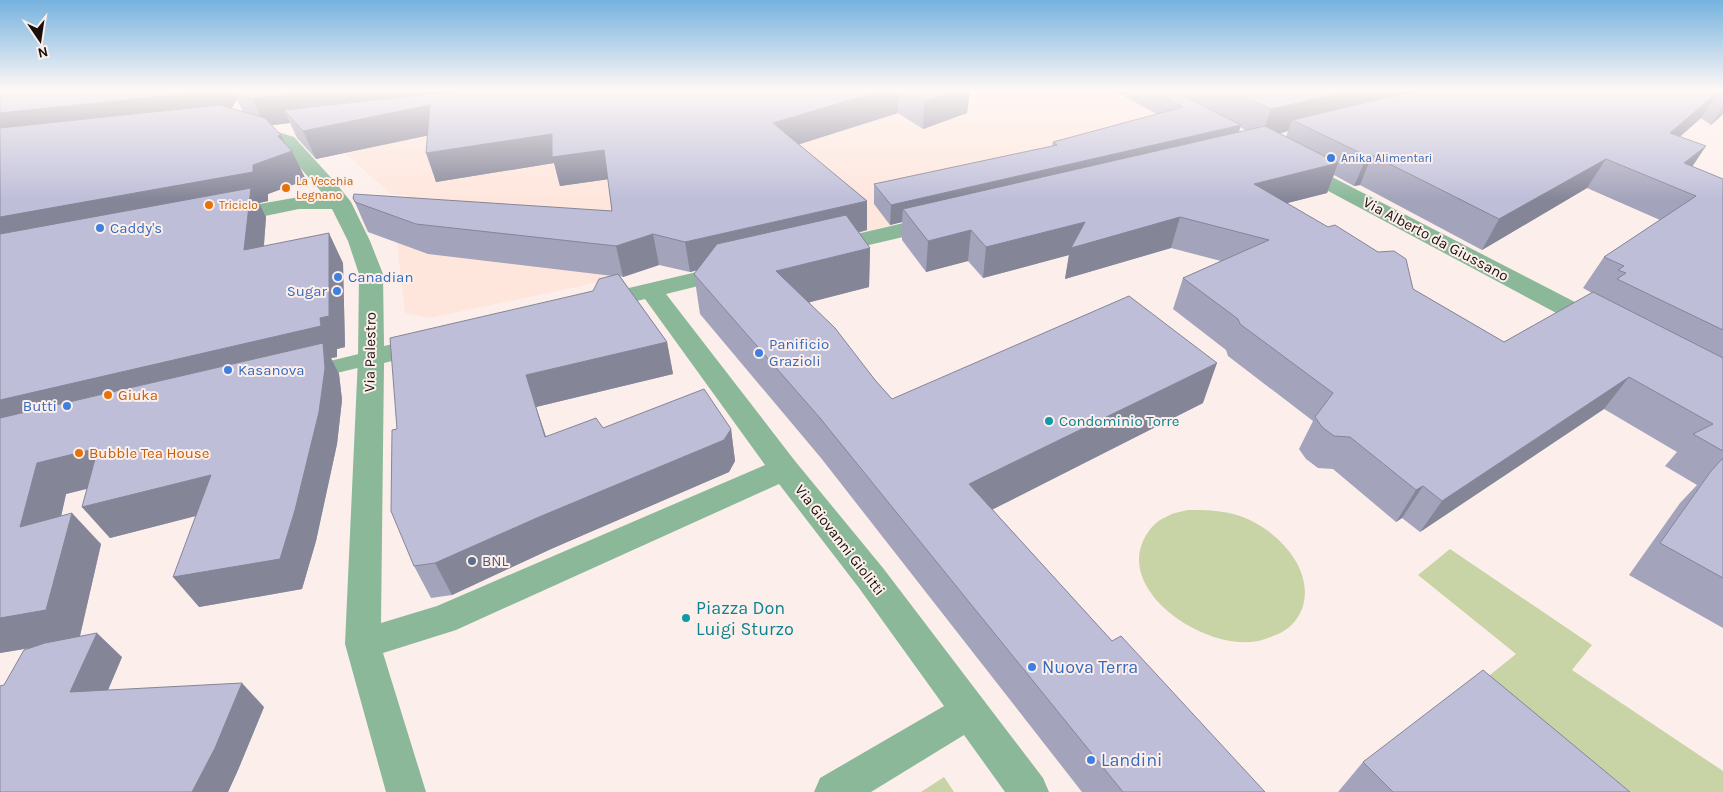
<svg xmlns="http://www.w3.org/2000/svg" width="1723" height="792" viewBox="0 0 1723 792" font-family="Karla,sans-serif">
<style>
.built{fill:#fee6dd}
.green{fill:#c8d4a5}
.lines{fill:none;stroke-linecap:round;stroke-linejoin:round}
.pedestrian{fill:#8ab899;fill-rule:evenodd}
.minor{fill:#8ab899;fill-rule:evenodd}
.tertiary{fill:#8ab899;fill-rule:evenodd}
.wall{fill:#a3a3bb;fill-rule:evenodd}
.shaded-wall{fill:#858598}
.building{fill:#bebed9;stroke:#858598}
.shop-dot{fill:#3f7fe0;stroke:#fcefeb;stroke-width:2}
.food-dot{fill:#e8710a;stroke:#fcefeb;stroke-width:2}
.culture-dot{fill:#0f9aa8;stroke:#fcefeb;stroke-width:2}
.service-dot{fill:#5c6f8a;stroke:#fcefeb;stroke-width:2}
.labels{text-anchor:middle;stroke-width:4;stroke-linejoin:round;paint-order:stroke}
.far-shop-label{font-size:12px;fill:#366cbe;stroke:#fcefeb;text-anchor:start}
.far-food-label{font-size:12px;fill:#c56008;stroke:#fcefeb;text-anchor:start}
.shop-label{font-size:15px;fill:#366cbe;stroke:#fcefeb;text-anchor:start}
.street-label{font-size:15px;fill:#190f0b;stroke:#fcefeb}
.food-label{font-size:15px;fill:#c56008;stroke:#fcefeb;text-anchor:start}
.culture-label{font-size:15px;fill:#0d838f;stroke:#fcefeb;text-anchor:start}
.service-label{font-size:15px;fill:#4e5e75;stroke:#fcefeb;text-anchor:start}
.near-culture-label{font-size:18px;fill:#0d838f;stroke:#fcefeb;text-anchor:start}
.near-shop-label{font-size:18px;fill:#366cbe;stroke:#fcefeb;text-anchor:start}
</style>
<rect width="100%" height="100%" fill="#fcefeb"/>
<path class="built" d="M515,89H1129L1191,122L1025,194L691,272L659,265L623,277L430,318L405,313L397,243L415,202L405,195L391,194L345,153L357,151Z"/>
<g class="green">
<path d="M1187,510C1205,510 1222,510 1240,516C1275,528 1314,567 1303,606C1300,616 1292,627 1282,632C1277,635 1270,637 1265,639C1216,657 1118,597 1143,541C1148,531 1155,521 1166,517C1172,513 1180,512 1187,510Z"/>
<path d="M1450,549L1592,645L1572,670L1723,771V792H1547L1450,707L1516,654L1418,575Z"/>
<path d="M944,777L954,792H921Z"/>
</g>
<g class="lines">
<path class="pedestrian" d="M371,351L378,353L381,358L378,363L308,380L301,378L298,373L301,368Z"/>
<g class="minor">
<path d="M246,122L294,137L335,182L351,202L370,241L383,274L384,346L427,336L436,338L440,344L436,350L384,363L381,623L437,606L765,465L645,299L595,311L586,308L583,303L586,298L731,264L739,266L743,271L739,276L666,294L795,461L883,568L1043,778L1049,792H1005L964,735L871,792H814L820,778L944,706L859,588L779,484L456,630L383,653L426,792H386L345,644L358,358L359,274L348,241L332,209H299L226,224L218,222L215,217L218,212L226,210L299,197L325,196L280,145L239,132L236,128L239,124Z"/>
<path d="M938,215L946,217L949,222L946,227L826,255L818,253L815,248L818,243Z"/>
</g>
<path class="tertiary" d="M1296,160L1303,162L1608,319L1612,325L1608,331L1599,333L1590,331L1289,170L1286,166L1289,162Z"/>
</g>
<g class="wall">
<path d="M0,89H970L967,113L923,129L898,113L799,144L867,201V230L858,233L870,248L869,287L809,302L875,380L892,399L1203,403L992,509L1112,641L1265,792H1082L821,458L700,314L694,274L697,270L690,272L659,265L623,277L620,276L667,342L673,374L536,407L546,436L603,428L731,429L735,461L729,472L551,549L452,595L431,598L414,566L397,429L593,291L613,276L428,254L368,232L353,198L612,211L608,179L560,186L554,163L436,182L428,135L316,159L297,138L290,123L272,125L284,142L292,151L306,180L268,194V201L259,203L266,217L264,246L343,263L345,347L337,349V357L331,358L339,374L342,400L337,444L316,541L302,589L199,607L196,516L110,538L82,507L87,489L66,494L61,516L101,544L80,636L122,657L108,690L264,707L238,770L228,792H0L4,685L29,648L0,653ZM237,99L243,112L231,109Z"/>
<path d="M1119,89H1723V114L1711,125L1701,118L1680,137L1692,166L1723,179V628L1629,575L1680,503L1697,485L1665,466L1677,452L1604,409L1420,532L1402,518L1396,522L1333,469L1318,468L1306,459L1299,449L1313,421L1228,356L1226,350L1173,309L1183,278L1221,261L1171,248L1065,279L1069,255L983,278L968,261L926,272L902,240V222L890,225L874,204V184L1052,146L1053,142L1157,114L1118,93ZM1240,127L1247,131L1239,132ZM1288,131L1286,137L1280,134ZM1334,175L1354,186L1360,185L1482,250L1587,188L1660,220L1604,257L1583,288L1592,293L1504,342L1413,289L1287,203L1327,193Z"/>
<path d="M1363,762L1630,792H1338Z"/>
</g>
<g class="shaded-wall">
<path d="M213,89H243L234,93L237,99L226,118L0,143V113Z"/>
<path d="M339,89H485L440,133L316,159L303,131L284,110L290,123L265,126L252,98Z"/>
<path d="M887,89H898V113L775,152L773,123Z"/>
<path d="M962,89H970L967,113L923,129L924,101Z"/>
<path d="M1360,89H1465L1292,120L1288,131L1261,138L1271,109Z"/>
<path d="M1720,90L1701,118L1650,162L1670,133Z"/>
<path d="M1723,107V114L1711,125Z"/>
<path d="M1241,125L1235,144L903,209L902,222L890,225L891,205Z"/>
<path d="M552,134L604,150L610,179L560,186L554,163L436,182L426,153Z"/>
<path d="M281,135L289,152L292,151L306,180L268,194V201L259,203L266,217L261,280L0,251V217L253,165L278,136Z"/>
<path d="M1706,146L1686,176L1684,163Z"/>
<path d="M1372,155L1360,185L1354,186L1367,156Z"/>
<path d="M1606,159L1587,188L1482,250L1499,219Z"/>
<path d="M1338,163L1327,193L1244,214L1254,184Z"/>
<path d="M867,201V230L690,272L685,242Z"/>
<path d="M1180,217L1171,248L1065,279L1069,255L983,278L986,247L1085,222Z"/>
<path d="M971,230L968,261L926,272L928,241Z"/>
<path d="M329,233L343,263L345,347L337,349V357L331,358L339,374L342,400L337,444L316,541L302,589L199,607L173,577L319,412L0,438V400L320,318Z"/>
<path d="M653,234L659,265L623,277L616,246Z"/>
<path d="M870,248L869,287L780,310L776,271Z"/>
<path d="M667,342L673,374L536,407L556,469L545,437L526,375Z"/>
<path d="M1217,363L1203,403L964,524L969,484Z"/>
<path d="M1629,377L1604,409L1420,532L1442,501Z"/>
<path d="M731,429L735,461L729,472L551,549L452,595L435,563Z"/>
<path d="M98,448L124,479L66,494L52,558L20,527L37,463Z"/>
<path d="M211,475L234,506L110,538L82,507Z"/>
<path d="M1423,486L1402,518L1396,522L1416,490Z"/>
<path d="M72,513L101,544L79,640L0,653V618Z"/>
<path d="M97,633L122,657L97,716L70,692Z"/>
<path d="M242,683L264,707L238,770L228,792H192Z"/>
</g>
<g class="building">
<path d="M0,89H213L212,91L0,113Z"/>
<path d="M236,89H339L252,98L234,93Z"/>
<path d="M477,89H887L773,123L867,201L685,242L653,234L616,246L416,224L355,202L353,198L354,194L612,211L604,150L552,157V134L426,153L430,105L303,131L284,110Z"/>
<path d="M904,89H962L924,101Z"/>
<path d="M1148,89H1170L1241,125L891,205L874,184L1057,145L1053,142L1183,107Z"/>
<path d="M1228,89H1360L1271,109Z"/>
<path d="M1423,89H1723V92L1720,90L1670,133L1706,146L1684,163L1723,179V330L1617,279L1626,273L1618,270L1624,266L1604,257L1696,196L1606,159L1499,219L1372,155L1367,156L1292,120Z"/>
<path d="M219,105L265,118L281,135L278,136L292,151L253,165V172L0,217V128Z"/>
<path d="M1265,126L1338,163L1254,184L1328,227L1335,225L1378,252L1394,251L1406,259L1413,289L1504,342L1593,292L1723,358V451L1693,434L1713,424L1629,377L1442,501L1423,486L1416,490L1350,437L1334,436L1322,427L1315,417L1333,393L1240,324L1238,319L1183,278L1269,240L1180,217L1071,248L1085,222L986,247L971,230L928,241L903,209Z"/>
<path d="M251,188L244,250L329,233V316L320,318L321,326L0,400V234Z"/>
<path d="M846,215L870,248L776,271L835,328L875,380L892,399L1129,296L1217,363L969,484L1112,641L1121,636L1265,792H1123L820,418L694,274L717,244Z"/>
<path d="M618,274L667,342L526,375L545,437L596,418L603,428L704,389L731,429L724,440L539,517L435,563L414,566L391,511L392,430L397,429L390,338L593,291L599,279Z"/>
<path d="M323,343L325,368L319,412L295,510L280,559L173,577L211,475L82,507L98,448L37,463L20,527L72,513L46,610L0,618V418Z"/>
<path d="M1723,458V578L1660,543L1711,471Z"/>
<path d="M97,633L70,692L242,683L215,748L192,792H0V686L4,685L24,650L45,643Z"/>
<path d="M1483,670L1630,792H1393L1363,762Z"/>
</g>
<linearGradient id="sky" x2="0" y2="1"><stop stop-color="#75b2df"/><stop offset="0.45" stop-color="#fef8f6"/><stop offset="1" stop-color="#fef8f6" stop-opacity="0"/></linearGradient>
<rect width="1723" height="200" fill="url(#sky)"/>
<g class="shop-dot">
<circle cx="1331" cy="158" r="5"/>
<circle cx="100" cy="228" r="5"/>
<circle cx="338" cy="277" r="5"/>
<circle cx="337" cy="291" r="5"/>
<circle cx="759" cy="353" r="5"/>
<circle cx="228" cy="370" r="5"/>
<circle cx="67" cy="406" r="5"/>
<circle cx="1032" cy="667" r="5"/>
<circle cx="1091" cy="760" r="5"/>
</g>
<g class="food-dot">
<circle cx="286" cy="188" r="5"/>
<circle cx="209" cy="205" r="5"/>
<circle cx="108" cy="395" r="5"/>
<circle cx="79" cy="453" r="5"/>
</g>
<g class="culture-dot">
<circle cx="1049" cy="421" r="5"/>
<circle cx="686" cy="618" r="5"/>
</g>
<circle class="service-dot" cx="472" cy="561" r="5"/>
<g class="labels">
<g class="far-shop-label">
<text x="1341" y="162">Anika Alimentari</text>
</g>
<g class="far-food-label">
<text x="296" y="185">La Vecchia<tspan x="296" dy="14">Legnano</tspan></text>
<text x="219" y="209">Triciclo</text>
</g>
<g class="shop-label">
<text x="110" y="233">Caddy's</text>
<text x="348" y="282">Canadian</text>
<text x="327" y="296" text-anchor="end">Sugar</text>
<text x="769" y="349">Panificio<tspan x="769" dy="17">Grazioli</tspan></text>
<text x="238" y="375">Kasanova</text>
<text x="57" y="411" text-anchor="end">Butti</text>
</g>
<g class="street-label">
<text transform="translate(1436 239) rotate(28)" y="5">Via Alberto da Giussano</text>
<text transform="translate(370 352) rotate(-89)" y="5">Via Palestro</text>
<text transform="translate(840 540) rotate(52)" y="5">Via Giovanni Giolitti</text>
</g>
<g class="food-label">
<text x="118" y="400">Giuka</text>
<text x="89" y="458">Bubble Tea House</text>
</g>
<g class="culture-label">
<text x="1059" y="426">Condominio Torre</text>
</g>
<g class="service-label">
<text x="482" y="566">BNL</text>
</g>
<g class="near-culture-label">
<text x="696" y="614">Piazza Don<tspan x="696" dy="21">Luigi Sturzo</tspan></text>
</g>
<g class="near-shop-label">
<text x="1042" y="673">Nuova Terra</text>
<text x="1101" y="766">Landini</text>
</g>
</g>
<g transform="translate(40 40) rotate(167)" stroke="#fcefeb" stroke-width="4" paint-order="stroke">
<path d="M0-4L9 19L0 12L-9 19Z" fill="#190f0b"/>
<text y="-8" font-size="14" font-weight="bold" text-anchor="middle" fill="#190f0b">N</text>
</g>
</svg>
